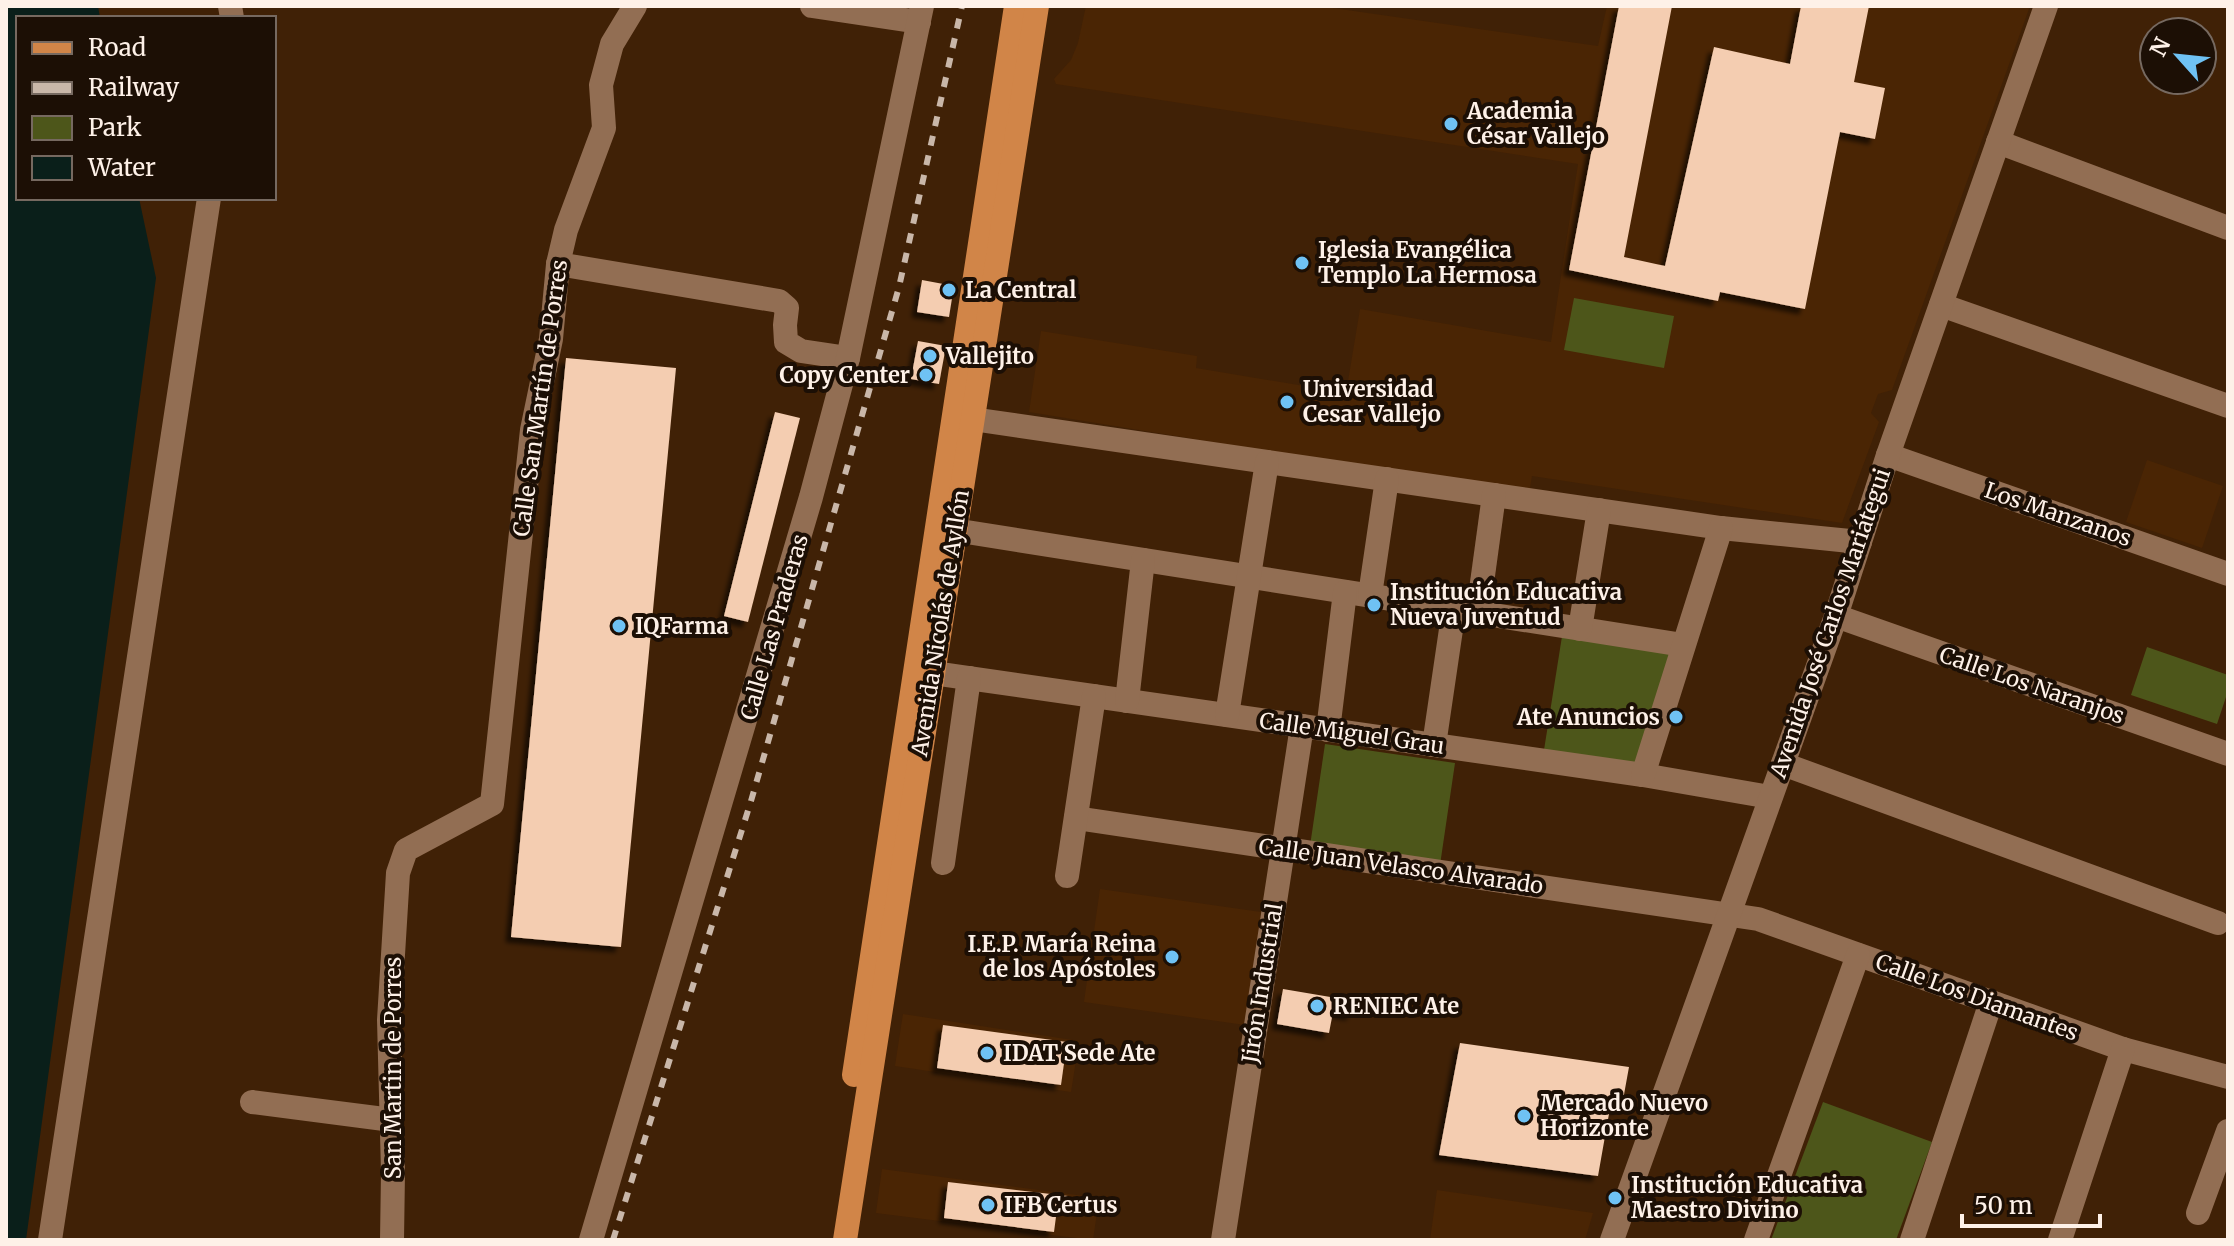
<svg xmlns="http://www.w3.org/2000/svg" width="2234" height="1246" viewBox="0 0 2234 1246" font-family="Merriweather,serif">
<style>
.built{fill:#4a2504}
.green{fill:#4d561a}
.water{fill:#0a1f1a}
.building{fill:#f4cdb1;filter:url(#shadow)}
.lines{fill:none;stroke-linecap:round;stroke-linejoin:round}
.minor{stroke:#926e53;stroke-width:24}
.major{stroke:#d18548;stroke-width:24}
.rail{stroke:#c9b7a9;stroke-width:6;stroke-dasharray:10 10;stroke-linecap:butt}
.poi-dot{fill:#6fc2f4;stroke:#1c0f05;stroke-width:3}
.labels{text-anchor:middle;stroke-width:8;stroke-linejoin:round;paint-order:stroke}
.poi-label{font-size:22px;font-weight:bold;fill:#fef1e8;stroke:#1c0f05;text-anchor:start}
.street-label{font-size:22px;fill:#fef1e8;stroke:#1c0f05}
</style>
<defs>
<filter id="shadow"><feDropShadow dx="-5.5" dy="5.5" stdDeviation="2" flood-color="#0009"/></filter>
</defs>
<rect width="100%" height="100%" fill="#402106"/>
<g class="built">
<path d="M1086,6H1319L1598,46L1607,6H2030L1892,390L1878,394L1871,413L1879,422L1842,523L1532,476L1529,494L1029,412L1041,331L1197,356L1196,368L1346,393L1360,309L1551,342L1578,164L1056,84L1054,79L1071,60L1078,43Z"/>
<path d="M2147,460L2223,486L2202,548L2126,522Z"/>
<path d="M1100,889L1261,912L1245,1025L1084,1002Z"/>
<path d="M903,1014L1079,1041L1071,1092L895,1066Z"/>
<path d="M882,1169L1099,1198L1093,1240L876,1213Z"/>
<path d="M1437,1190L1593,1213L1585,1240H1430Z"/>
</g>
<g class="green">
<path d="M1574,298L1674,316L1664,368L1564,350Z"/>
<path d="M1563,630L1677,649L1642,766L1544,750Z"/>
<path d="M2147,647L2228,675V691L2217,724L2131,695Z"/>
<path d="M1325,744L1455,763L1440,865L1310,846Z"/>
<path d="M1823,1102L1932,1142L1896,1240H1771Z"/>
</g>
<path class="water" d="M6,6H98L100,18H18V198H139L156,278L26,1240H6Z"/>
<g class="building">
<path d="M1619,6H1672L1624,257L1665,266L1714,47L1790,64L1801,6H1869L1854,82L1885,88L1875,139L1840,132L1805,309L1720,292L1718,301L1569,270Z"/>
<path d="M922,280L954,286L949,317L917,312Z"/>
<path d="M918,341L946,346L939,384L911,379Z"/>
<path d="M566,358L676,368L621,947L511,937Z"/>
<path d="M775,412L800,418L748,622L724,616Z"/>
<path d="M1283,989L1354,1001L1352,1015L1333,1012L1329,1033L1277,1024Z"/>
<path d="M943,1025L1067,1042L1061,1085L937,1068Z"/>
<path d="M1460,1043L1629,1067L1623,1100L1618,1109L1610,1108L1598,1176L1439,1155Z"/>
<path d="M948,1182L1068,1196L1066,1210L1057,1209L1054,1232L944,1218Z"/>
</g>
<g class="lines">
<g class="minor">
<path d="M230,6L232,18"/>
<path d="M812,6L919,22"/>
<path d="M1998,142L2228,228"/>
<path d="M558,264L779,301L787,308L785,325L786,342L801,351L848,358"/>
<path d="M1941,305L2228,406"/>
<path d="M972,419L1721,528L1860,542"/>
<path d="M1888,455L2228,574"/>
<path d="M954,530L1683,645"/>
<path d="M1370,595L1387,479"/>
<path d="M1478,612L1494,495"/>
<path d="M1836,616L2228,754"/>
<path d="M1580,629L1599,510"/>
<path d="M933,673L1643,775L1770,797"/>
<path d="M1127,701L1143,560"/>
<path d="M1227,715L1267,462"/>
<path d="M1328,730L1345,592"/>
<path d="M1434,745L1454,609"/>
<path d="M1783,764L2218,923"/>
<path d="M1643,775L1721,528"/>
<path d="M1076,818L1758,919L2123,1049L2228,1077"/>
<path d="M943,863L969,678"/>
<path d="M1067,876L1094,696"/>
<path d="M252,1102L392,1120"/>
<path d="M2198,1213L2228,1131"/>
<path d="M50,1240L209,198"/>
<path d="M392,1240L393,1172L389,1020L398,873L406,850L492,804L532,430L551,339L558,264L566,230L604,128L601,85L612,44L635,6"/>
<path d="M591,1240L811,497L848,358L922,6"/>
<path d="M1223,1240L1302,726"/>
<path d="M1612,1240L1836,616L1888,455L2046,6"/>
<path d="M1756,1240L1858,955"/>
<path d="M1912,1240L1991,1002"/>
<path d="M2060,1240L2123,1049"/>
</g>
<g class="major">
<path d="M854,1075L1016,6"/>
<path d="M845,1240L1037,6"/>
</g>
<path class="rail" d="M613,1240L751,801L899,287L962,6"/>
</g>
<g class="poi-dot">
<circle cx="1451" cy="124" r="8"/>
<circle cx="1302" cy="263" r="8"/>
<circle cx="949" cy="290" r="8"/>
<circle cx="930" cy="356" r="8"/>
<circle cx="926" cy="375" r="8"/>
<circle cx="1287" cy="402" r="8"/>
<circle cx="1374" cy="605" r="8"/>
<circle cx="619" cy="626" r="8"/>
<circle cx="1676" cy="717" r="8"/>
<circle cx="1172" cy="957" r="8"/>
<circle cx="1317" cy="1006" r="8"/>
<circle cx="987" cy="1053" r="8"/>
<circle cx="1524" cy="1116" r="8"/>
<circle cx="1615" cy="1198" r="8"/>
<circle cx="988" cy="1205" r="8"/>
</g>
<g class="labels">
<g class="poi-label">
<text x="1467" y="119">Academia<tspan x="1467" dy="25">César Vallejo</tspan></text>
<text x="1318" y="258">Iglesia Evangélica<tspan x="1318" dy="25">Templo La Hermosa</tspan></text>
<text x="965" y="298">La Central</text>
<text x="946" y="364">Vallejito</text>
<text x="910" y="383" text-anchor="end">Copy Center</text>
<text x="1303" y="397">Universidad<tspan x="1303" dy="25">Cesar Vallejo</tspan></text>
<text x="1390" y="600">Institución Educativa<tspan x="1390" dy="25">Nueva Juventud</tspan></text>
<text x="635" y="634">IQFarma</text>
<text x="1660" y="725" text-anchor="end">Ate Anuncios</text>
<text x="1156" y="952" text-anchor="end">I.E.P. María Reina<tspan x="1156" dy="25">de los Apóstoles</tspan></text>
<text x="1333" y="1014">RENIEC Ate</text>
<text x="1003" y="1061">IDAT Sede Ate</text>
<text x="1540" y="1111">Mercado Nuevo<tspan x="1540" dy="25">Horizonte</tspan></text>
<text x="1631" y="1193">Institución Educativa<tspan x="1631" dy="25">Maestro Divino</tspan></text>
<text x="1004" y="1213">IFB Certus</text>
</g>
<g class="street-label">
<text transform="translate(540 398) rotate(-82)" y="8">Calle San Martín de Porres</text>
<text transform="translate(2058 514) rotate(19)" y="8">Los Manzanos</text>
<text transform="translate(940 623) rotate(-81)" y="8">Avenida Nicolás de Ayllón</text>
<text transform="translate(1830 623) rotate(-71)" y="8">Avenida José Carlos Mariátegui</text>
<text transform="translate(774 627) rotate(-74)" y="8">Calle Las Praderas</text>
<text transform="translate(2032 685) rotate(19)" y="8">Calle Los Naranjos</text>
<text transform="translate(1352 733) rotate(8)" y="8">Calle Miguel Grau</text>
<text transform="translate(1401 866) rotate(8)" y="8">Calle Juan Velasco Alvarado</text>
<text transform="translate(1262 983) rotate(-81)" y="8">Jirón Industrial</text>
<text transform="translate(1977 997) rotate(20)" y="8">Calle Los Diamantes</text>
<text transform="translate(393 1068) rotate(-90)" y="8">San Martin de Porres</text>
</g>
</g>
<rect width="2234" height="1246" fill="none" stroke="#fef1e8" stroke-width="16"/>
<rect x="16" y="16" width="260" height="184" fill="#1c0f05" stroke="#766960" stroke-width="2"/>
<rect x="32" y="42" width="40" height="12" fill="#d18548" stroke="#766960" stroke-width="2"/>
<text x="88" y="56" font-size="24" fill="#fef1e8">Road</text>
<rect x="32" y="82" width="40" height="12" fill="#c9b7a9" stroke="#766960" stroke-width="2"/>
<text x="88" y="96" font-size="24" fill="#fef1e8">Railway</text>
<rect x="32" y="116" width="40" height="24" fill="#4d561a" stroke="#766960" stroke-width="2"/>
<text x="88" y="136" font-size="24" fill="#fef1e8">Park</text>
<rect x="32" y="156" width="40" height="24" fill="#0a1f1a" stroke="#766960" stroke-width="2"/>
<text x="88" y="176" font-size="24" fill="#fef1e8">Water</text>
<g transform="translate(2178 56) rotate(297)"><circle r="38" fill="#1c0f05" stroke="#766960" stroke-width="2"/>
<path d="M0-6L14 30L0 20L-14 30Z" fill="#6fc2f4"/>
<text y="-12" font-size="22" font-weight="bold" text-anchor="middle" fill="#fef1e8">N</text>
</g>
<path d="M1962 1214v12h138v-12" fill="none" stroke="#fef1e8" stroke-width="4"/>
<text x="1974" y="1214" font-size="24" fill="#fef1e8" stroke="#1c0f05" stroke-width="6" paint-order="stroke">50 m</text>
</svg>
